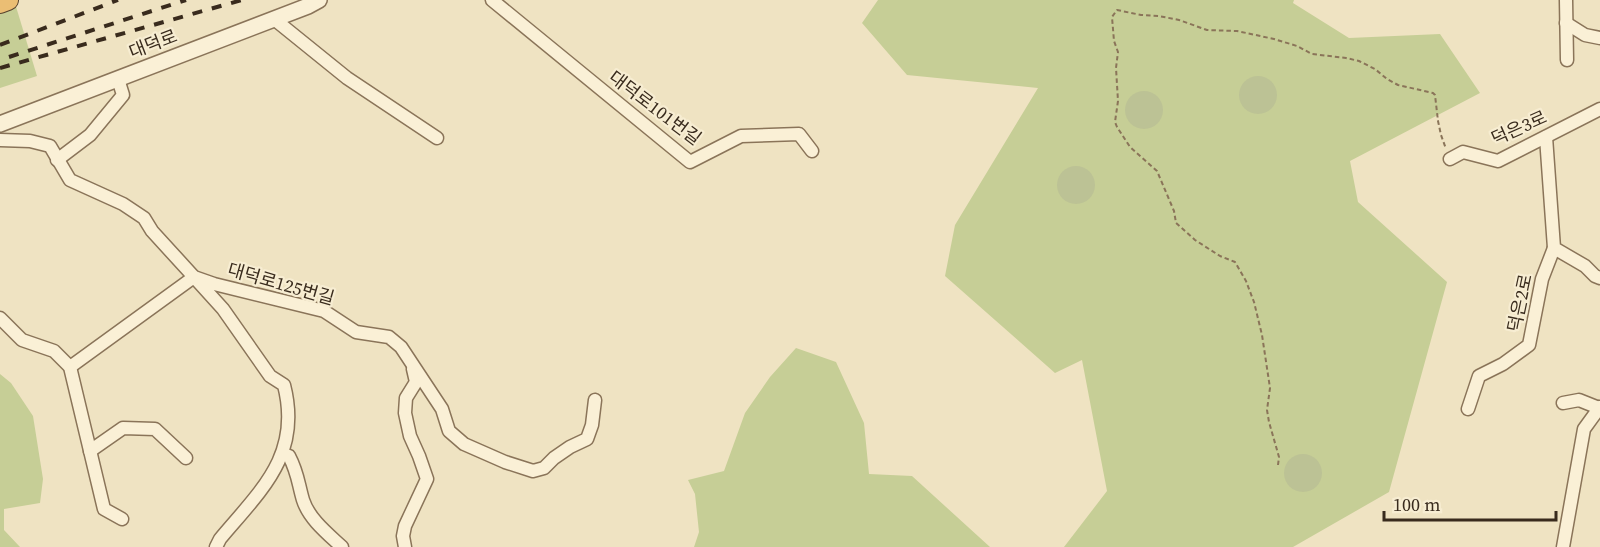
<svg xmlns="http://www.w3.org/2000/svg" width="1600" height="547" viewBox="0 0 1600 547" font-family="'Source Serif 4','Noto Sans KR',serif">
<style>
.green{fill:#c6ce96}
.cemetery{fill:#bcc295}
.lines{fill:none;stroke-linecap:round;stroke-linejoin:round}
.minor-casing{stroke:#8a7459;stroke-width:15}
.tertiary-casing{stroke:#8a7459;stroke-width:18}
.trunk-casing{stroke:#57412d;stroke-width:22}
.path{stroke:#8a7459;stroke-width:2;stroke-dasharray:4.5 3;stroke-linecap:butt}
.minor{stroke:#faf0d6;stroke-width:12}
.tertiary{stroke:#faf0d6;stroke-width:15}
.trunk{stroke:#ebbe74;stroke-width:20}
.rail{stroke:#392b1d;stroke-width:4;stroke-dasharray:10 10;stroke-linecap:butt}
.labels{text-anchor:middle;stroke-width:4.5;stroke-linejoin:round;paint-order:stroke}
.street-label{font-size:18px;fill:#392b1d;stroke:#f7edd2}
</style>
<rect width="100%" height="100%" fill="#efe3c2"/>
<g class="green">
<path d="M0,0H14L37,76L0,88Z"/>
<path d="M878,0H1294L1293,3L1349,38L1440,34L1480,93L1350,161L1358,202L1447,282L1389,492L1293,547H1064L1107,491L1082,360L1055,373L945,276L955,225L1038,88L907,75L862,23Z"/>
<path d="M796,348L836,362L864,423L869,474L912,476L990,547H694L699,532L695,494L688,480L724,471L745,413L770,377Z"/>
<path d="M0,374L11,383L33,416L43,479L40,503L4,509V530L20,547H0Z"/>
</g>
<g class="cemetery">
<circle cx="1258" cy="95" r="19"/>
<circle cx="1144" cy="110" r="19"/>
<circle cx="1076" cy="185" r="19"/>
<circle cx="1303" cy="473" r="19"/>
</g>
<g class="lines">
<defs>
<g id="minor">
<path d="M492,0L690,162L741,136L799,134L812,151"/>
<path d="M1566,0L1567,60"/>
<path d="M274,19L347,78L437,138"/>
<path d="M1566,23L1585,35L1600,38"/>
<path d="M1546,137L1554,248L1585,266L1595,276L1600,278"/>
<path d="M0,140L30,141L50,146L70,180L123,204L144,218L152,231L194,277L214,284L324,311L356,332L389,337L401,347L442,409L449,431L464,444L505,462L533,471L544,468L554,458L570,447L587,439L592,425L595,400"/>
<path d="M1450,159L1463,152L1498,161L1600,109"/>
<path d="M57,160L90,135L123,95L118,79"/>
<path d="M0,318L22,340L54,351L70,367L104,509L122,519"/>
<path d="M70,367L194,277L223,309L270,376L284,385C302,455 261,490 220,539L216,547"/>
<path d="M1563,403L1579,400L1599,408"/>
<path d="M1468,409L1479,376L1503,364L1529,345L1542,279L1554,248"/>
<path d="M90,451L123,428L155,429L186,458"/>
<path d="M282,454L289,456C298,473 298,483 303,500C309,519 328,534 342,547"/>
<path d="M405,547L403,536L405,526L427,479L419,456L410,436L405,413L406,398L416,382L413,369"/>
<path d="M1563,547L1584,429L1600,407"/>
</g>
<path id="tertiary" d="M0,124L308,6L319,0"/>
<path id="trunk" d="M0,3L8,0"/>
</defs>
<use href="#minor" class="minor-casing"/>
<use href="#tertiary" class="tertiary-casing"/>
<use href="#trunk" class="trunk-casing"/>
<path class="path" d="M1278,465L1279,457L1269,422L1267,410L1270,388L1262,335L1254,302L1246,281L1235,262L1220,256L1195,240L1176,223L1174,211L1157,171L1130,147L1117,127L1115,122L1118,101L1116,68L1118,52L1114,41L1112,17L1117,10L1141,15L1159,16L1179,20L1207,30L1237,31L1274,39L1297,46L1312,54L1346,58L1359,61L1375,69L1387,79L1398,85L1433,93L1435,95L1438,121L1441,135L1446,149"/>
<use href="#minor" class="minor"/>
<use href="#tertiary" class="tertiary"/>
<use href="#trunk" class="trunk"/>
<g class="rail">
<path d="M0,45L118,0"/>
<path d="M9,57L186,0"/>
<path d="M0,68L242,0"/>
</g>
</g>
<g class="labels">
<g class="street-label">
<text transform="translate(153 44) rotate(-21)" y="6">대덕로</text>
<text transform="translate(655 108) rotate(37)" y="6">대덕로101번길</text>
<text transform="translate(1519 128) rotate(-24)" y="6">덕은3로</text>
<text transform="translate(281 284) rotate(16)" y="6">대덕로125번길</text>
<text transform="translate(1520 303) rotate(-78)" y="6">덕은2로</text>
</g>
</g>
<path d="M1384 511v9h172v-9" fill="none" stroke="#392b1d" stroke-width="3"/>
<text x="1393" y="511" font-size="18" fill="#392b1d" stroke="#f7edd2" stroke-width="4.5" paint-order="stroke">100 m</text>
</svg>
